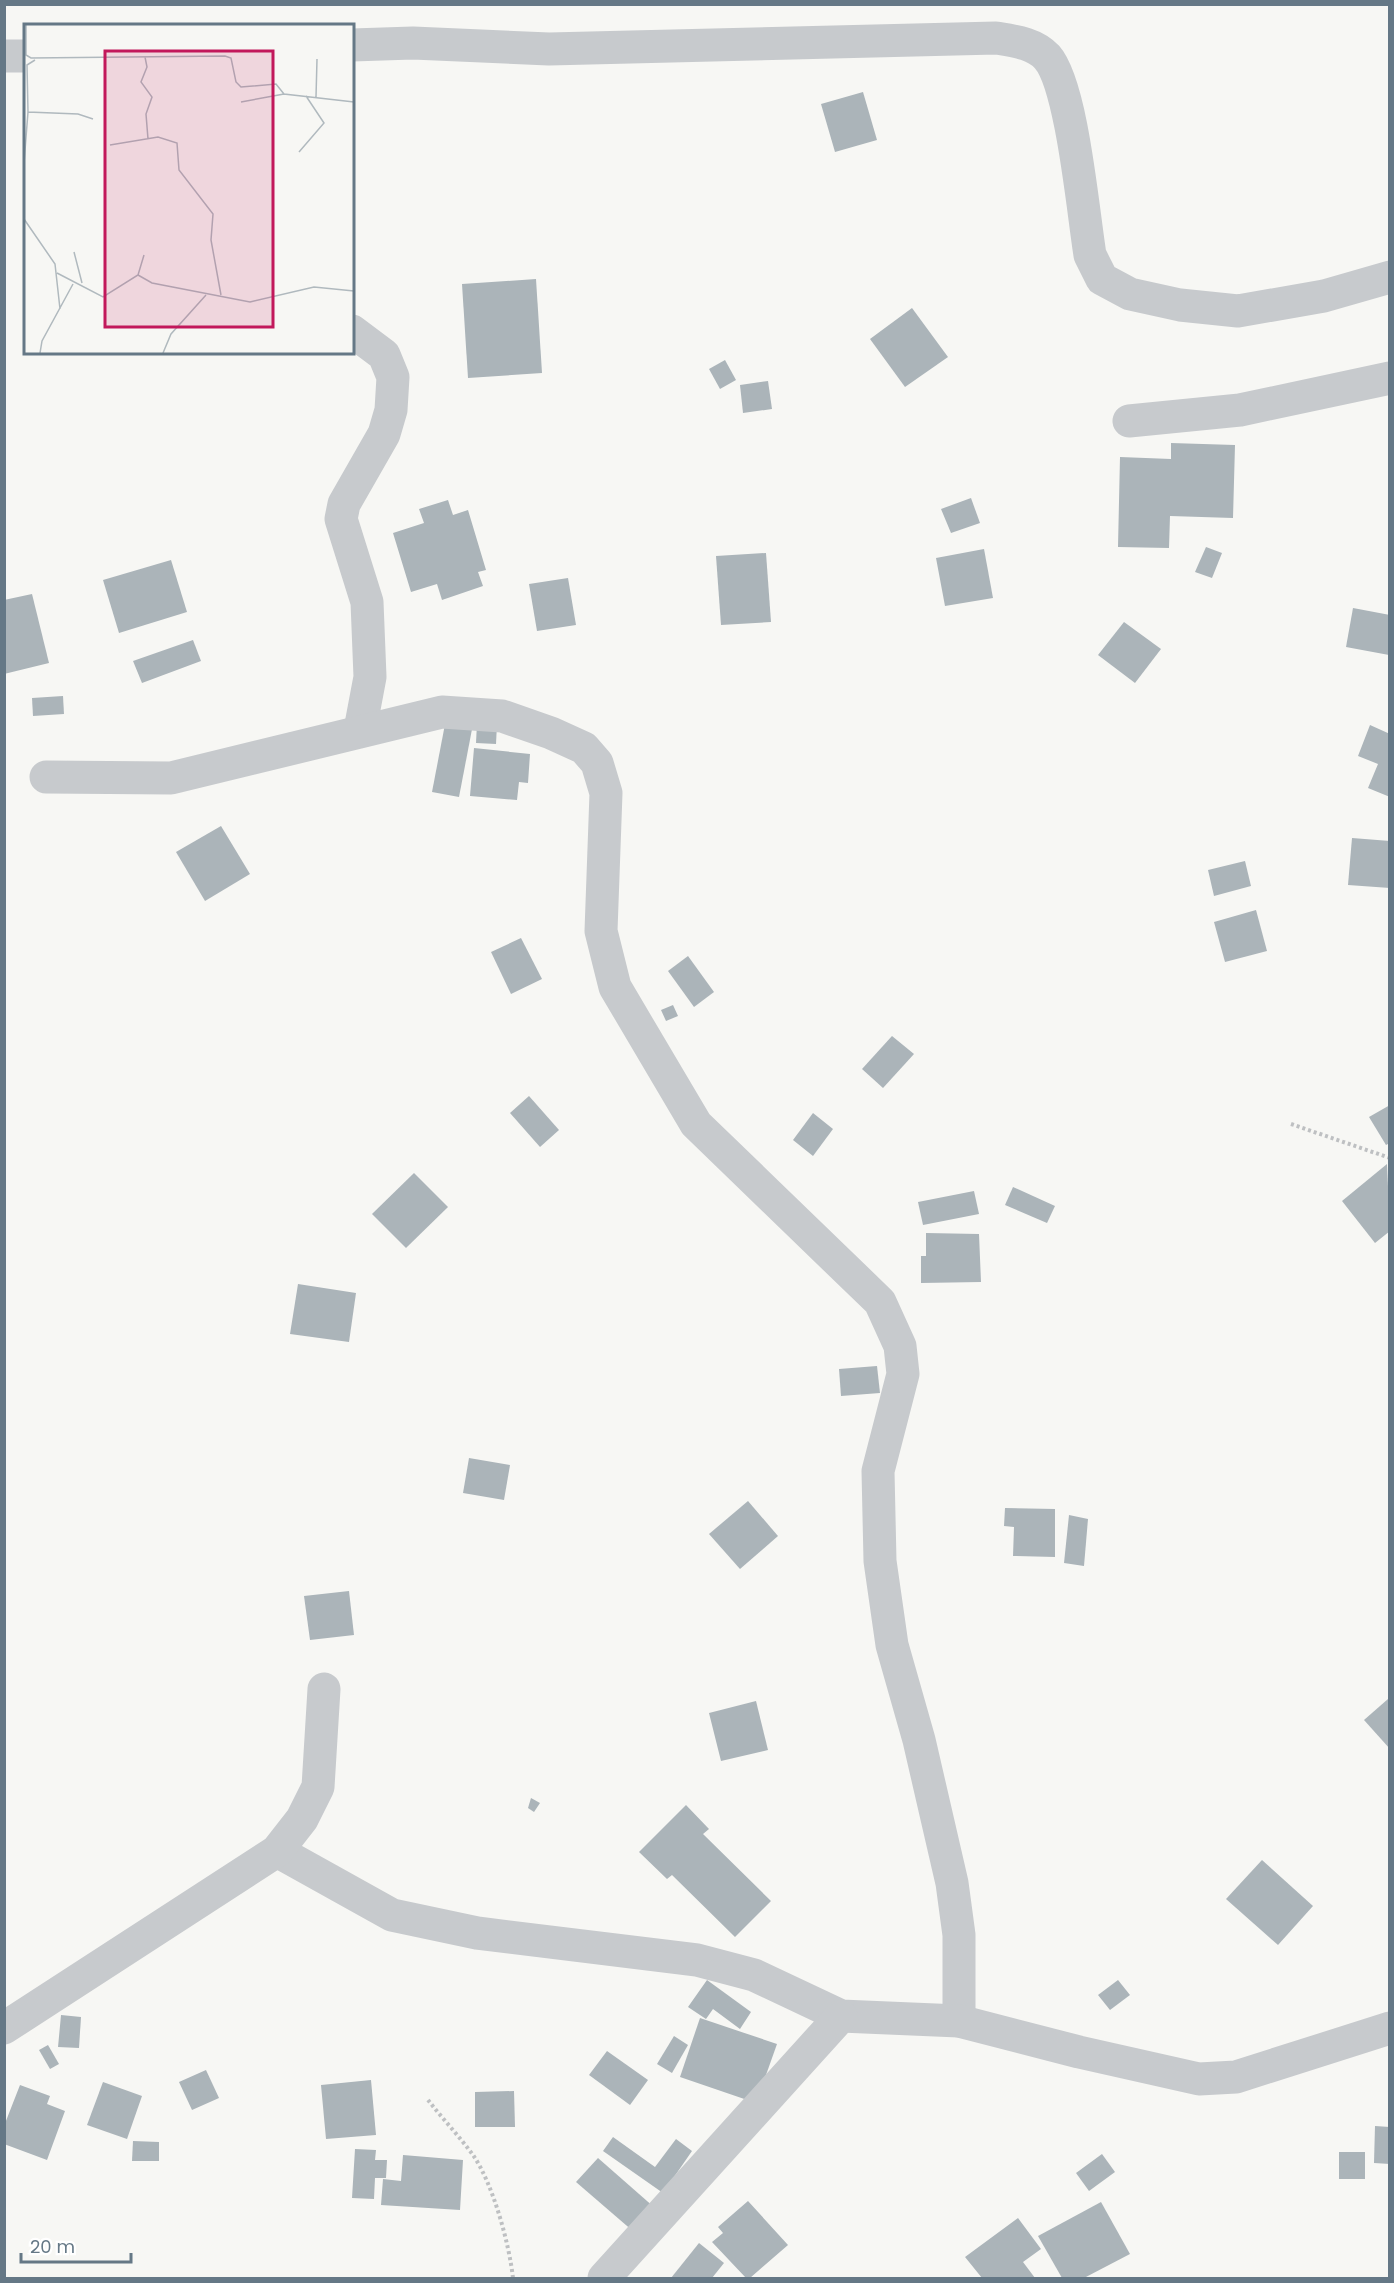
<svg xmlns="http://www.w3.org/2000/svg" width="1394" height="2283" viewBox="0 0 1394 2283" font-family="Poppins,sans-serif">
<style>
.building{fill:#abb4b9}
.lines{fill:none;stroke-linecap:round;stroke-linejoin:round}
.path{stroke:#bec0c2;stroke-width:4;stroke-dasharray:3 3;stroke-linecap:butt}
.minor{stroke:#c7cacd;stroke-width:33}
.inset-road{fill:none;stroke:#b0b9be;stroke-width:1.5}
.view{fill:#c2185b;fill-opacity:0.15;stroke:#c2185b;stroke-width:3}
.inset-edge{fill:none;stroke:#657886;stroke-width:3}
</style>
<rect width="100%" height="100%" fill="#f7f7f4"/>
<g class="building">
<path d="M863,92L877,140L835,152L821,104Z"/>
<path d="M536,279L542,373L468,378L462,284Z"/>
<path d="M912,308L948,357L905,387L870,339Z"/>
<path d="M725,360L736,380L720,389L709,369Z"/>
<path d="M768,381L772,409L743,413L740,385Z"/>
<path d="M1171,443L1235,445L1233,518L1170,516L1169,548L1118,547L1120,457L1171,459Z"/>
<path d="M971,498L980,523L951,533L941,509Z"/>
<path d="M448,500L453,515L468,510L486,570L478,572L483,586L442,600L437,584L411,592L393,533L424,523L419,509Z"/>
<path d="M1206,547L1222,553L1212,578L1195,572Z"/>
<path d="M984,549L993,598L945,606L936,558Z"/>
<path d="M766,553L771,622L721,625L716,556Z"/>
<path d="M171,560L187,612L119,633L103,580Z"/>
<path d="M568,578L576,625L537,631L529,584Z"/>
<path d="M32,594L49,663L4,674V600Z"/>
<path d="M1353,608L1390,615L1389,655L1346,647Z"/>
<path d="M1124,622L1161,649L1135,683L1098,655Z"/>
<path d="M193,640L201,661L142,683L133,661Z"/>
<path d="M63,696L64,714L33,716L32,698Z"/>
<path d="M446,719L473,724L459,797L432,792Z"/>
<path d="M477,723L497,724L496,744L476,743Z"/>
<path d="M1370,725L1390,734V797L1368,788L1378,764L1358,756Z"/>
<path d="M474,748L530,754L528,783L519,782L517,800L470,796Z"/>
<path d="M221,826L250,874L205,901L176,852Z"/>
<path d="M1352,838L1390,841V888L1348,885Z"/>
<path d="M1245,861L1251,886L1214,896L1208,870Z"/>
<path d="M1256,910L1267,951L1225,962L1214,922Z"/>
<path d="M521,938L542,979L511,994L491,952Z"/>
<path d="M688,956L714,992L694,1007L668,971Z"/>
<path d="M673,1005L678,1016L666,1021L661,1010Z"/>
<path d="M892,1036L914,1054L883,1088L862,1069Z"/>
<path d="M529,1096L559,1130L540,1147L510,1113Z"/>
<path d="M1390,1105V1143L1386,1145L1369,1117Z"/>
<path d="M813,1113L833,1129L813,1156L793,1140Z"/>
<path d="M1387,1164L1390,1231L1375,1243L1342,1201Z"/>
<path d="M414,1173L448,1207L406,1248L372,1214Z"/>
<path d="M1013,1187L1055,1206L1047,1223L1005,1205Z"/>
<path d="M974,1191L979,1214L923,1225L918,1202Z"/>
<path d="M926,1233L979,1234L981,1282L921,1283V1256H926Z"/>
<path d="M298,1284L356,1293L349,1342L290,1334Z"/>
<path d="M877,1366L880,1393L841,1396L839,1369Z"/>
<path d="M469,1458L510,1465L504,1500L463,1493Z"/>
<path d="M748,1501L778,1536L740,1569L709,1534Z"/>
<path d="M1005,1508L1055,1509V1557L1013,1556L1014,1527L1004,1526Z"/>
<path d="M1069,1515L1088,1519L1084,1566L1064,1563Z"/>
<path d="M349,1591L354,1635L310,1640L304,1596Z"/>
<path d="M1388,1699L1390,1701V1749L1364,1720Z"/>
<path d="M756,1701L768,1750L721,1761L709,1713Z"/>
<path d="M531,1798L540,1803L534,1812L528,1808Z"/>
<path d="M686,1805L709,1829L703,1834L771,1901L735,1937L672,1875L667,1879L639,1852Z"/>
<path d="M1262,1860L1313,1906L1278,1945L1226,1899Z"/>
<path d="M707,1980L751,2012L740,2029L713,2009L706,2019L688,2007Z"/>
<path d="M1118,1980L1130,1995L1110,2010L1098,1995Z"/>
<path d="M61,2015L81,2017L79,2048L58,2047Z"/>
<path d="M700,2018L777,2044L756,2103L680,2077Z"/>
<path d="M674,2036L688,2045L672,2073L657,2064Z"/>
<path d="M48,2045L59,2064L50,2069L39,2050Z"/>
<path d="M607,2051L648,2080L630,2105L589,2075Z"/>
<path d="M206,2070L219,2098L192,2110L179,2082Z"/>
<path d="M371,2080L376,2135L326,2139L321,2085Z"/>
<path d="M103,2082L142,2096L127,2139L87,2125Z"/>
<path d="M20,2085L50,2096L47,2104L65,2111L47,2160L4,2144V2126Z"/>
<path d="M514,2091L515,2127H475V2092Z"/>
<path d="M1375,2126L1390,2127V2164L1374,2163Z"/>
<path d="M613,2137L655,2167L676,2139L692,2151L663,2193L603,2151Z"/>
<path d="M133,2141L159,2142V2161H132Z"/>
<path d="M355,2149L376,2150L375,2160H387L386,2178H375L374,2199L352,2198Z"/>
<rect x="1339" y="2152" width="26" height="27"/>
<path d="M1102,2154L1115,2172L1089,2191L1076,2173Z"/>
<path d="M403,2155L463,2160L460,2210L381,2205L383,2179L401,2181Z"/>
<path d="M598,2158L655,2208L634,2232L576,2182Z"/>
<path d="M748,2201L788,2245L750,2278H746L712,2242L723,2233L718,2227Z"/>
<path d="M1101,2202L1130,2254L1084,2278H1062L1038,2236Z"/>
<path d="M1018,2218L1041,2249L1023,2262L1035,2278H982L965,2257Z"/>
<path d="M699,2243L724,2263L712,2278H671Z"/>
</g>
<g class="lines">
<g class="path">
<path d="M1291,1124L1390,1158"/>
<path d="M428,2100C442,2118 459,2136 473,2155C493,2184 509,2243 513,2278"/>
</g>
<g class="minor">
<path d="M352,45L413,43L549,49L996,38C1014,41 1034,43 1047,57C1072,85 1083,212 1090,255L1102,279L1130,294L1180,305L1238,311L1324,296L1390,277"/>
<path d="M4,56H26"/>
<path d="M352,331L384,355L393,377L391,410L384,434L344,504L341,519L367,602L370,677L360,730"/>
<path d="M1129,421L1240,410L1390,378"/>
<path d="M46,777L171,778L442,712L502,716L551,733L584,748L597,763L606,793L601,931L615,987L696,1124L880,1302L900,1346L903,1374L878,1471L880,1561L892,1645L919,1740L952,1883L959,1935V2021"/>
<path d="M277,1851L392,1915L477,1933L697,1960L754,1975L841,2016L959,2021L1079,2052L1199,2079L1236,2077L1390,2028"/>
<path d="M4,2028L277,1851L302,1819L318,1787L324,1689"/>
<path d="M604,2278L841,2016"/>
</g>
</g>
<g transform="translate(24 24)">
<rect width="330" height="330" fill="#f7f7f4"/>
<path class="inset-road" d="M2,1V31L7,34L201,32L207,34L212,58L217,63L252,60L260,70L330,78M121,33L123,43L117,58L128,73L122,90L124,115M11,36L3,41L4,88L54,90L69,95M292,73L293,35M217,78L260,70M86,121L134,113L153,119L155,146L189,190L187,216L197,271M275,128L300,99L282,72M0,139L4,88M0,195L31,240L36,285M50,228L58,259M33,249L79,273L114,251L120,231M114,251L128,259L226,278L290,263L330,267M16,329L18,317L49,260M139,329L147,310L182,271"/>
<path class="view" d="M81,27H249V303H81Z"/>
<rect width="330" height="330" class="inset-edge"/>
</g>
<rect width="1394" height="2283" fill="none" stroke="#657886" stroke-width="12"/>
<path d="M21 2253v9h110v-9" fill="none" stroke="#657886" stroke-width="3"/>
<text x="30" y="2253" font-size="18" fill="#657886" stroke="#ffffff" stroke-width="4.5" paint-order="stroke">20 m</text>
</svg>
